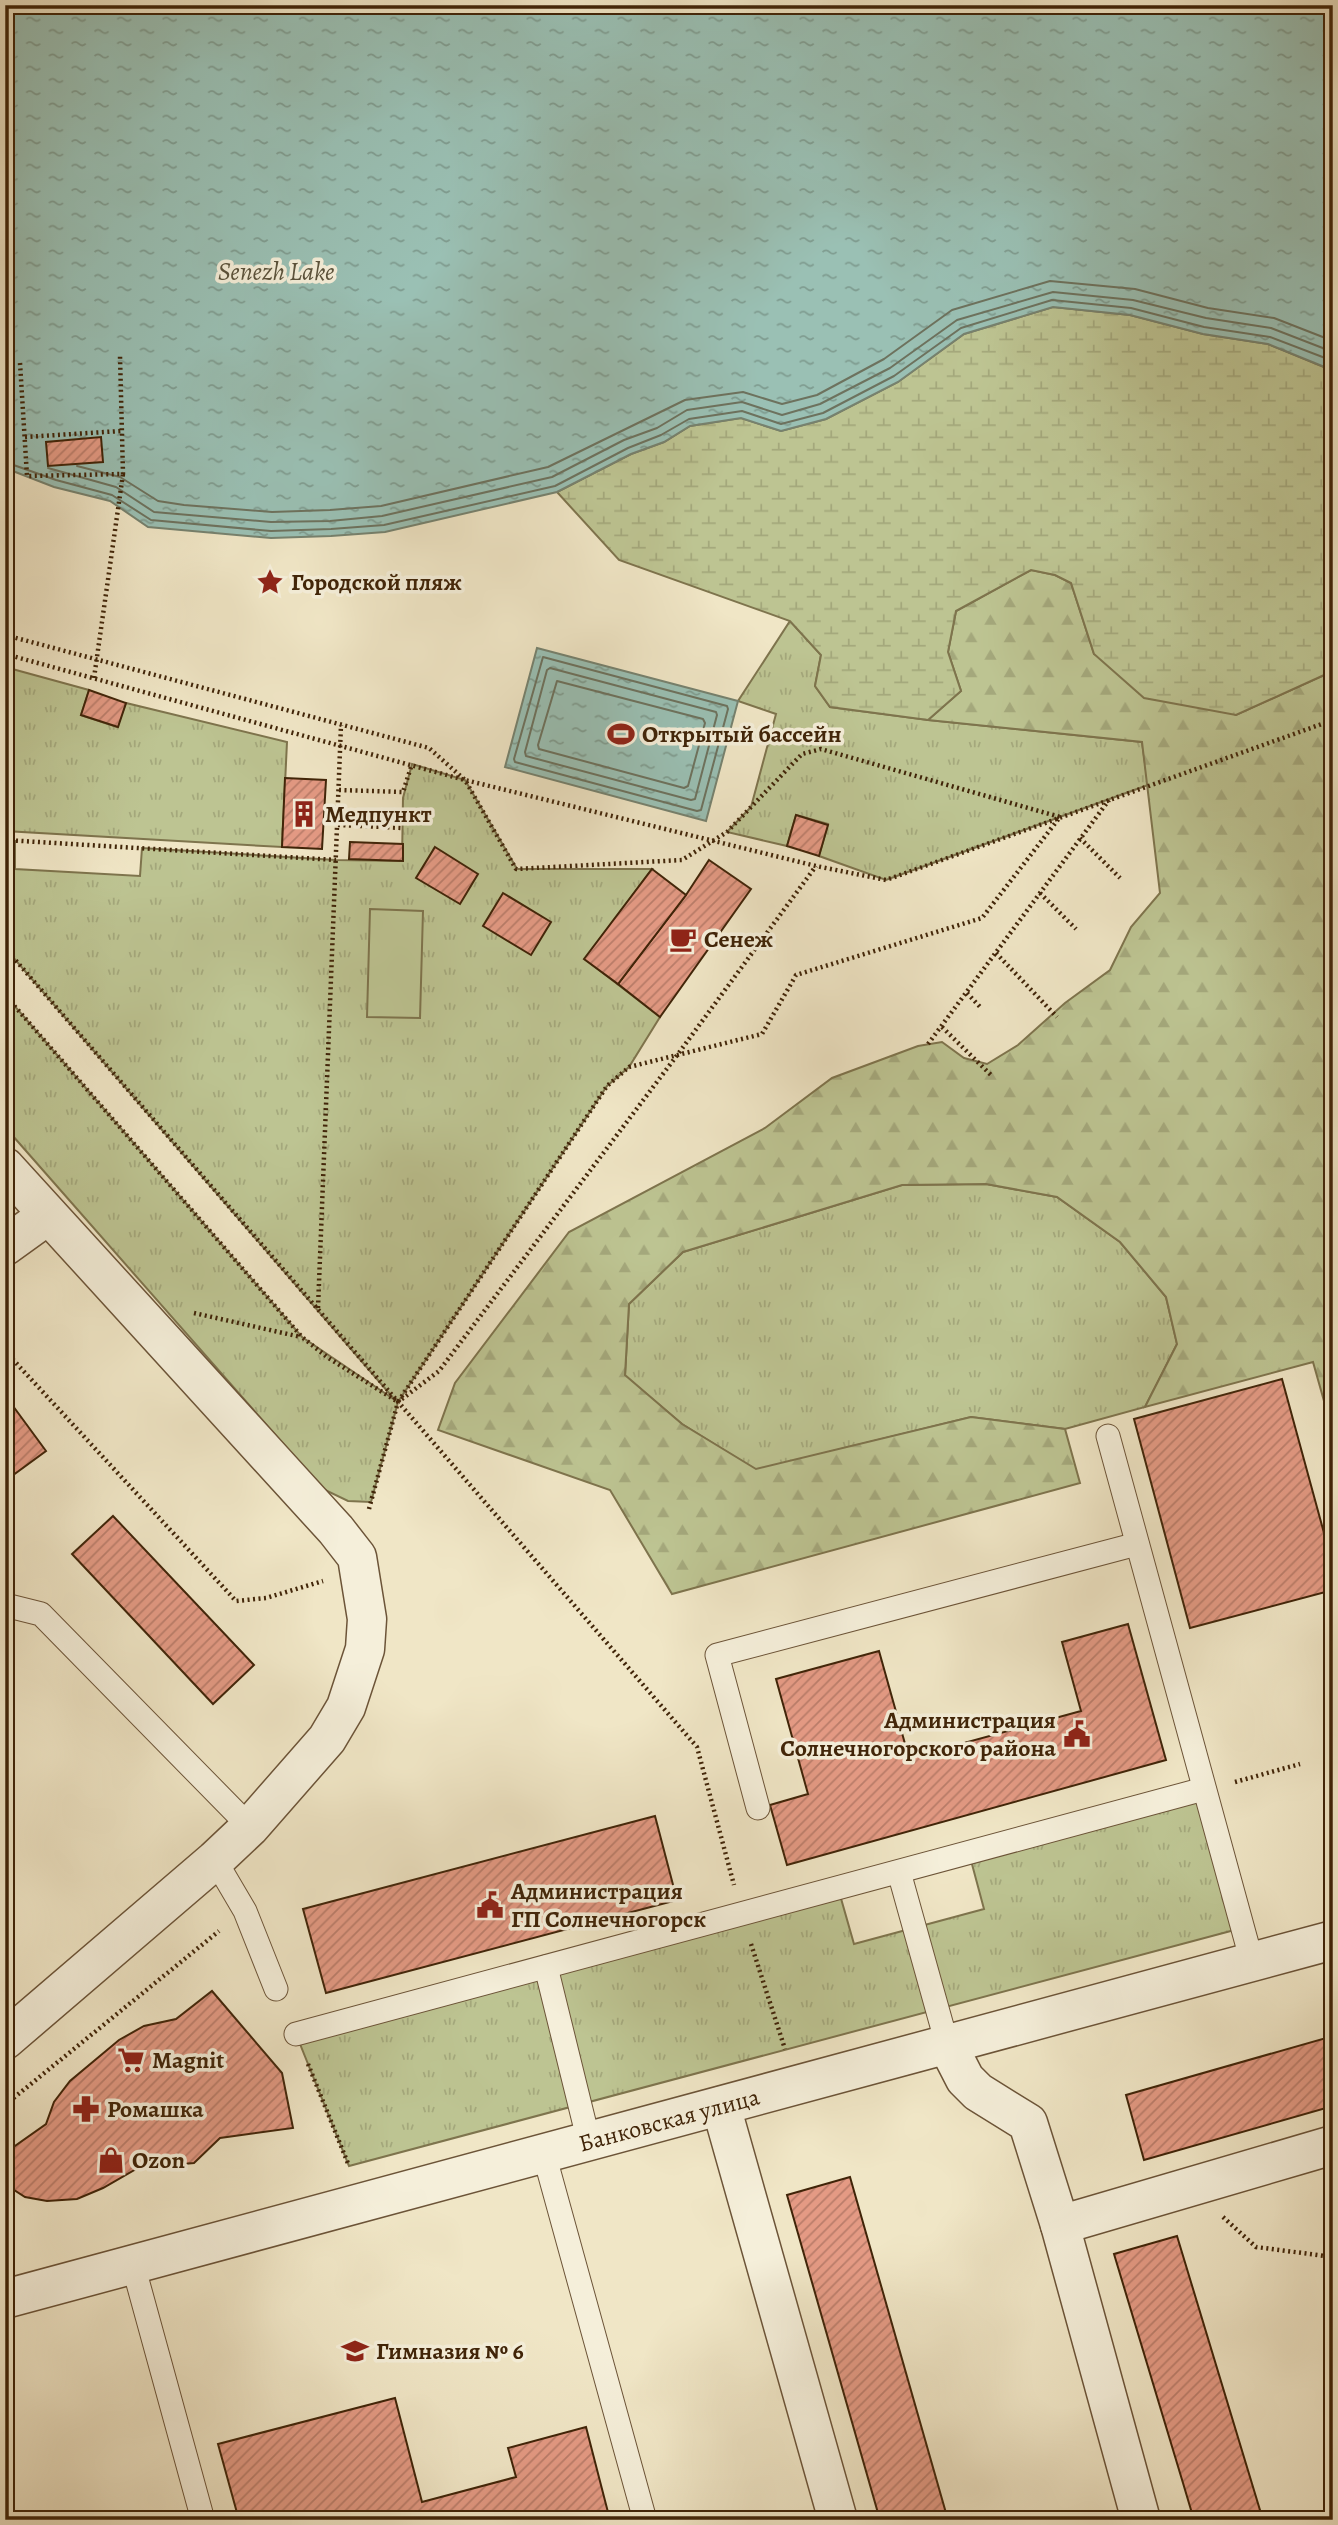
<svg xmlns="http://www.w3.org/2000/svg" width="1338" height="2525" viewBox="0 0 1338 2525" font-family="Alegreya,serif">
<style>
.grass{fill:url(#grass-tufts);stroke:#7e744d;stroke-width:2}
.forest{fill:url(#forest-firs);stroke:#7e744d;stroke-width:2}
.wetland{fill:url(#wetland-marsh);stroke:#7e744d;stroke-width:2}
.pitch{fill:#bdc492;stroke:#7e744d;stroke-width:2}
.water{fill:url(#water-ripples);stroke:#76826f;stroke-width:2}
.lines{fill:none;stroke-linecap:round;stroke-linejoin:round}
.shore{stroke:#6d725e;stroke-width:2}
.building{fill:url(#building-hatch);stroke:#402408;stroke-width:2}
.service-casing{stroke:#6c5438;stroke-width:25}
.minor-casing{stroke:#6c5438;stroke-width:41}
.tertiary-casing{stroke:#6c5438;stroke-width:41}
.path{stroke:#402408;stroke-width:4.5;stroke-dasharray:2 3.5;stroke-linecap:butt}
.service{stroke:#f5efda;stroke-width:23}
.minor{stroke:#f5efda;stroke-width:38}
.tertiary{stroke:#f5efda;stroke-width:38}
.labels{text-anchor:middle;stroke-width:7;stroke-linejoin:round;paint-order:stroke}
.poi-label{font-size:24px;font-weight:bold;fill:#402408;stroke:#f5efda;text-anchor:start}
.street-label{font-size:24px;fill:#402408;stroke:#f5efda}
.water-label{font-size:26px;font-style:italic;fill:#5b533c;stroke:#f5efda}
</style>
<defs>
<pattern id="grass-tufts" width="24" height="20" patternUnits="userSpaceOnUse" patternTransform="scale(1.75)"><rect width="24" height="20" fill="#bdc492"/><path d="M3 7l-1-3M5 7V3M7 7l1-3M15 17l-1-3M17 17v-4M19 17l1-3" fill="none" stroke="#a4a87c"/></pattern>
<pattern id="forest-firs" width="22" height="20" patternUnits="userSpaceOnUse" patternTransform="scale(1.75)"><rect width="22" height="20" fill="#bdc492"/><path d="M5 1l3.5 6h-7zM16 11l3.5 6h-7z" fill="#a4a87c"/></pattern>
<pattern id="wetland-marsh" width="20" height="14" patternUnits="userSpaceOnUse" patternTransform="scale(1.75)"><rect width="20" height="14" fill="#bdc492"/><path d="M1 5h8M5 5V1M11 12h8M15 12V8" fill="none" stroke="#a4a87c"/></pattern>
<pattern id="water-ripples" width="26" height="14" patternUnits="userSpaceOnUse" patternTransform="scale(1.75)"><rect width="26" height="14" fill="#9ac0b4"/><path d="M2 4q2-2 4 0t4 0M15 11q2-2 4 0t4 0" fill="none" stroke="#7f9c90"/></pattern>
<pattern id="building-hatch" width="6" height="6" patternUnits="userSpaceOnUse" patternTransform="scale(1.75)"><rect width="6" height="6" fill="#e49a84"/><path d="M-1 1l2-2M0 6l6-6M5 7l2-2" fill="none" stroke="#ba7d6a"/></pattern>
</defs>
<rect width="100%" height="100%" fill="#f0e6c6"/>
<filter id="stains"><feTurbulence type="fractalNoise" baseFrequency=".00286" numOctaves="4"/><feColorMatrix values="0 0 0 0 .2 0 0 0 0 .09 0 0 0 0 .02 0 0 0 .5 -.17"/></filter>
<radialGradient id="worn" r=".72"><stop offset=".6" stop-color="#630" stop-opacity="0"/><stop offset="1" stop-color="#630" stop-opacity=".3"/></radialGradient>
<g class="grass">
<path d="M790,621L821,655L815,686L830,707L928,720L1142,742L1148,785L886,880L819,856L828,824L796,815L787,846L727,832L751,807L776,714L738,701Z"/>
<path d="M5,667L89,690L81,715L117,727L126,703L287,742L282,847L5,831Z"/>
<path d="M412,764L465,780L517,869H652L585,959L660,1017L629,1067L607,1086L398,1402L371,1502L348,1501L323,1489L5,1127V995L302,1337L395,1400L5,948V840L15,841V869L140,876L142,848L336,860L402,861L403,798Z"/>
<path d="M986,1184L1057,1197L1120,1242L1166,1297L1177,1344L1145,1407L1065,1429L971,1417L756,1470L682,1424L625,1376L629,1304L683,1252L902,1185Z"/>
<path d="M1204,1789L1242,1928L349,2166L296,2034L838,1888L854,1944L984,1909L969,1853Z"/>
</g>
<path class="forest" d="M1031,570L1055,575L1071,583L1094,654L1236,715L1333,671V1433L1313,1362L1145,1407L1177,1344L1166,1297L1120,1242L1057,1197L986,1184L902,1185L683,1252L629,1304L625,1375L682,1424L756,1469L971,1417L1065,1429L1080,1483L672,1594L610,1490L438,1430L455,1383L569,1232L765,1128L832,1078L918,1046L942,1042L964,1058L987,1064L1018,1045L1065,1003L1110,970L1131,927L1160,893L1142,742L928,720L961,691L948,652L956,611Z"/>
<path class="wetland" d="M1053,307L1130,315L1203,334L1268,344L1326,368L1333,367V671L1236,715L1144,698L1094,654L1071,583L1055,575L1031,570L956,611L948,652L961,691L928,720L830,707L815,686L821,655L790,621L619,560L557,492L631,454L664,442L690,426L741,418L781,431L826,419L898,382L964,334Z"/>
<path class="pitch" d="M370,909L423,911L420,1018L367,1017Z"/>
<g class="water">
<path d="M5,5H1333V367L1327,368L1268,344L1203,334L1130,315L1053,307L964,334L898,382L826,419L781,431L741,418L690,426L664,442L631,454L557,492L385,532L331,536L271,538L148,527L110,501L54,487L5,468Z"/>
<path d="M537,648L738,701L706,821L505,767Z"/>
</g>
<g class="lines">
<g class="shore">
<path d="M5,462L56,480L112,495L151,520L271,531L331,529L384,525L555,486L628,448L661,435L689,419L742,411L781,424L823,413L894,376L961,328L1052,300L1131,308L1204,327L1270,337L1333,361"/>
<path d="M77,466L120,477L158,501L184,505L272,512L330,510L381,506L548,467L685,400L743,392L782,404L817,395L884,359L952,310L1050,281L1135,289L1208,308L1274,318L1333,341"/>
<path d="M48,468L116,487L154,512L271,522L330,521L382,516L552,477L624,440L657,428L687,410L742,402L782,415L820,404L890,368L957,320L1053,292L1133,300L1206,318L1271,328L1333,352"/>
<path d="M543,657L727,706L728,709L701,810L697,811L515,762L514,759Z"/>
<path d="M550,668L716,712L717,715L695,799L691,800L526,756L525,752L547,670Z"/>
<path d="M557,681L703,719L705,723L688,786L684,788L539,749L538,745Z"/>
</g>
</g>
<g class="building">
<path d="M101,437L103,462L48,466L46,442Z"/>
<path d="M89,690L126,703L118,727L81,715Z"/>
<path d="M285,778L326,780L322,849L282,847Z"/>
<path d="M796,815L828,825L819,856L787,846Z"/>
<path d="M350,842L403,844V861L349,859Z"/>
<path d="M435,847L478,874L460,904L416,878Z"/>
<path d="M709,860L751,889L660,1017L618,984L686,895Z"/>
<path d="M652,869L686,895L618,984L584,959Z"/>
<path d="M503,893L551,922L531,955L483,926Z"/>
<path d="M1282,1379L1333,1566V1590L1190,1628L1134,1419Z"/>
<path d="M13,1406L46,1451L5,1481V1412Z"/>
<path d="M113,1516L254,1665L213,1704L72,1554Z"/>
<path d="M1128,1624L1166,1760L787,1865L770,1805L808,1794L776,1679L879,1651L909,1758L1081,1711L1062,1642Z"/>
<path d="M655,1816L677,1900L326,1993L303,1909Z"/>
<path d="M212,1991L282,2073L293,2128L220,2138L194,2163L138,2168L103,2188L77,2199L47,2201L25,2197L8,2186L5,2182V2153L46,2124L54,2102L70,2081L119,2040L144,2026L176,2019Z"/>
<path d="M1333,2036V2106L1144,2160L1126,2095Z"/>
<path d="M850,2177L948,2520H880L787,2195Z"/>
<path d="M1177,2236L1263,2520H1194L1183,2483L1114,2254Z"/>
<path d="M395,2398L422,2502L516,2477L508,2448L586,2427L610,2520H239L218,2444Z"/>
</g>
<g class="lines">
<defs>
<g id="service">
<path d="M1108,1436L1252,1962"/>
<path d="M5,1605L41,1614L250,1827"/>
<path d="M758,1808L717,1655L1137,1544"/>
<path d="M215,1860L245,1911L276,1989"/>
<path d="M899,1872L947,2044"/>
<path d="M546,1967L589,2142"/>
<path d="M296,2034L1204,1789"/>
<path d="M544,2154L645,2520"/>
<path d="M133,2265L203,2520"/>
</g>
<g id="minor">
<path d="M5,1167L336,1530L357,1557L367,1619L365,1649L346,1707L327,1739L250,1827L215,1860L5,2040"/>
<path d="M5,1246L48,1215"/>
<path d="M947,2044L965,2079L978,2092L1028,2123L1060,2225L1333,2145"/>
<path d="M721,2106L838,2520"/>
<path d="M1060,2225L1141,2520"/>
</g>
<path id="tertiary" d="M5,2299L1333,1940"/>
</defs>
<use href="#service" class="service-casing"/>
<use href="#minor" class="minor-casing"/>
<use href="#tertiary" class="tertiary-casing"/>
<g class="path">
<path d="M20,363L27,476L123,474L120,356"/>
<path d="M25,437L121,431"/>
<path d="M5,635L429,748L465,780L516,869L682,860L727,832L802,754L821,749L1060,817L982,918L796,975L762,1034L629,1067L607,1086L398,1402L327,1357L302,1337L5,995"/>
<path d="M5,654L465,780L816,866L886,880L1333,720"/>
<path d="M94,678L123,474"/>
<path d="M339,790L403,792L412,764"/>
<path d="M338,825L403,828"/>
<path d="M1080,838L1120,878"/>
<path d="M5,840L336,860"/>
<path d="M1040,893L1076,929"/>
<path d="M5,948L697,1747L734,1885"/>
<path d="M996,953L1057,1017"/>
<path d="M967,993L982,1009"/>
<path d="M942,1027L992,1076"/>
<path d="M928,1044L1109,800"/>
<path d="M318,1308L341,725"/>
<path d="M194,1313L301,1337"/>
<path d="M5,1351L236,1601L266,1598L323,1581"/>
<path d="M369,1509L398,1402L439,1371L678,1054L816,866"/>
<path d="M1235,1782L1300,1764"/>
<path d="M751,1944L785,2049"/>
<path d="M308,2064L349,2166"/>
<path d="M5,2105L219,1931"/>
<path d="M1223,2217L1256,2247L1333,2257"/>
</g>
<use href="#service" class="service"/>
<use href="#minor" class="minor"/>
<use href="#tertiary" class="tertiary"/>
</g>
<defs>
<symbol id="sight-bare" viewBox="-9 -9 18 18"><path d="M0-6L1.8-2.2L6-1.7L2.9 1.2L3.7 5.4L0 3.3L-3.7 5.4L-2.9 1.2L-6-1.7L-1.8-2.2Z" fill="#8f2418" stroke="#f5efda" stroke-width="2.5" paint-order="stroke"/></symbol>
<symbol id="stadium-bare" viewBox="-9 -9 18 18"><path d="M0-5a6.5 5 0 1 0 0 10a6.5 5 0 1 0 0-10ZM-3.5-1.8h7v3.6h-7Z" fill="#8f2418" stroke="#f5efda" stroke-width="2.5" paint-order="stroke"/></symbol>
<symbol id="building-bare" viewBox="-9 -9 18 18"><path d="M-4-6H4V6H1V3H-1V6H-4ZM-2.5-4.3h1.7v1.8h-1.7ZM.8-4.3h1.7v1.8H.8ZM-2.5-1h1.7V.8h-1.7ZM.8-1h1.7V.8H.8Z" fill="#8f2418" stroke="#f5efda" stroke-width="2.5" paint-order="stroke"/></symbol>
<symbol id="cafe-bare" viewBox="-9 -9 18 18"><path d="M-5.5-4.5H6V0H3Q3 3.5 0 3.5H-2.5Q-5.5 3.5-5.5 0ZM3-3.2v2h1.7v-2ZM-6 4.5H4V6H-6Z" fill="#8f2418" stroke="#f5efda" stroke-width="2.5" paint-order="stroke"/></symbol>
<symbol id="civic-bare" viewBox="-9 -9 18 18"><path d="M-.6-6.5H3V-4.5H.6V-3L4-1V1h2V6H-6V1h2V-1L-.6-3ZM-1.2 2.5V6h2.4V2.5Z" fill="#8f2418" stroke="#f5efda" stroke-width="2.5" paint-order="stroke"/></symbol>
<symbol id="supermarket-bare" viewBox="-9 -9 18 18"><path d="M-6-5.5h2.5l.6 2H6L4.5 2H-2.5L-4.4-4H-6ZM-1.5 3.2a1.3 1.3 0 1 0 .1 0ZM3 3.2a1.3 1.3 0 1 0 .1 0Z" fill="#8f2418" stroke="#f5efda" stroke-width="2.5" paint-order="stroke"/></symbol>
<symbol id="pharmacy-bare" viewBox="-9 -9 18 18"><path d="M-2-6h4v4h4v4h-4v4h-4v-4h-4v-4h4Z" fill="#8f2418" stroke="#f5efda" stroke-width="2.5" paint-order="stroke"/></symbol>
<symbol id="shop-bare" viewBox="-9 -9 18 18"><path d="M-5-2.5h2.3a2.7 3.5 0 0 1 5.4 0H5L5.5 6h-11ZM-1.5-2.5h3a1.5 2.3 0 0 0-3 0Z" fill="#8f2418" stroke="#f5efda" stroke-width="2.5" paint-order="stroke"/></symbol>
<symbol id="school-bare" viewBox="-9 -9 18 18"><path d="M0-5L7-2L0 1L-7-2ZM-4 1L0 2.5L4 1V4Q0 6-4 4Z" fill="#8f2418" stroke="#f5efda" stroke-width="2.5" paint-order="stroke"/></symbol>
</defs>
<g fill-rule="evenodd">
<use href="#sight-bare" x="251" y="563" width="38" height="38"/>
<use href="#stadium-bare" x="602" y="715" width="38" height="38"/>
<use href="#building-bare" x="285" y="795" width="38" height="38"/>
<use href="#cafe-bare" x="664" y="920" width="38" height="38"/>
<use href="#civic-bare" x="1058" y="1715" width="38" height="38"/>
<use href="#civic-bare" x="471" y="1886" width="38" height="38"/>
<use href="#supermarket-bare" x="112" y="2041" width="38" height="38"/>
<use href="#pharmacy-bare" x="67" y="2090" width="38" height="38"/>
<use href="#shop-bare" x="92" y="2141" width="38" height="38"/>
<use href="#school-bare" x="336" y="2332" width="38" height="38"/>
</g>
<g class="labels">
<g class="poi-label">
<text x="291" y="590">Городской пляж</text>
<text x="642" y="742">Открытый бассейн</text>
<text x="325" y="822">Медпункт</text>
<text x="704" y="947">Сенеж</text>
<text x="1056" y="1728" text-anchor="end">Администрация<tspan x="1056" dy="28">Солнечногорского района</tspan></text>
<text x="511" y="1899">Администрация<tspan x="511" dy="28">ГП Солнечногорск</tspan></text>
<text x="152" y="2068">Magnit</text>
<text x="107" y="2117">Ромашка</text>
<text x="132" y="2168">Ozon</text>
<text x="376" y="2359">Гимназия № 6</text>
</g>
<g class="street-label">
<text transform="translate(669 2120) rotate(-15)" y="8">Банковская улица</text>
</g>
<g class="water-label">
<text x="276" y="280">Senezh Lake</text>
</g>
</g>
<rect width="1338" height="2525" fill="none" stroke="#f0e6c6" stroke-width="28"/>
<rect x="7" y="7" width="1324" height="2511" fill="none" stroke="#402408" stroke-width="3.5"/>
<rect x="14" y="14" width="1310" height="2497" fill="none" stroke="#402408" stroke-width="2"/>
<rect width="100%" height="100%" filter="url(#stains)"/>
<rect width="100%" height="100%" fill="url(#worn)"/>
</svg>
